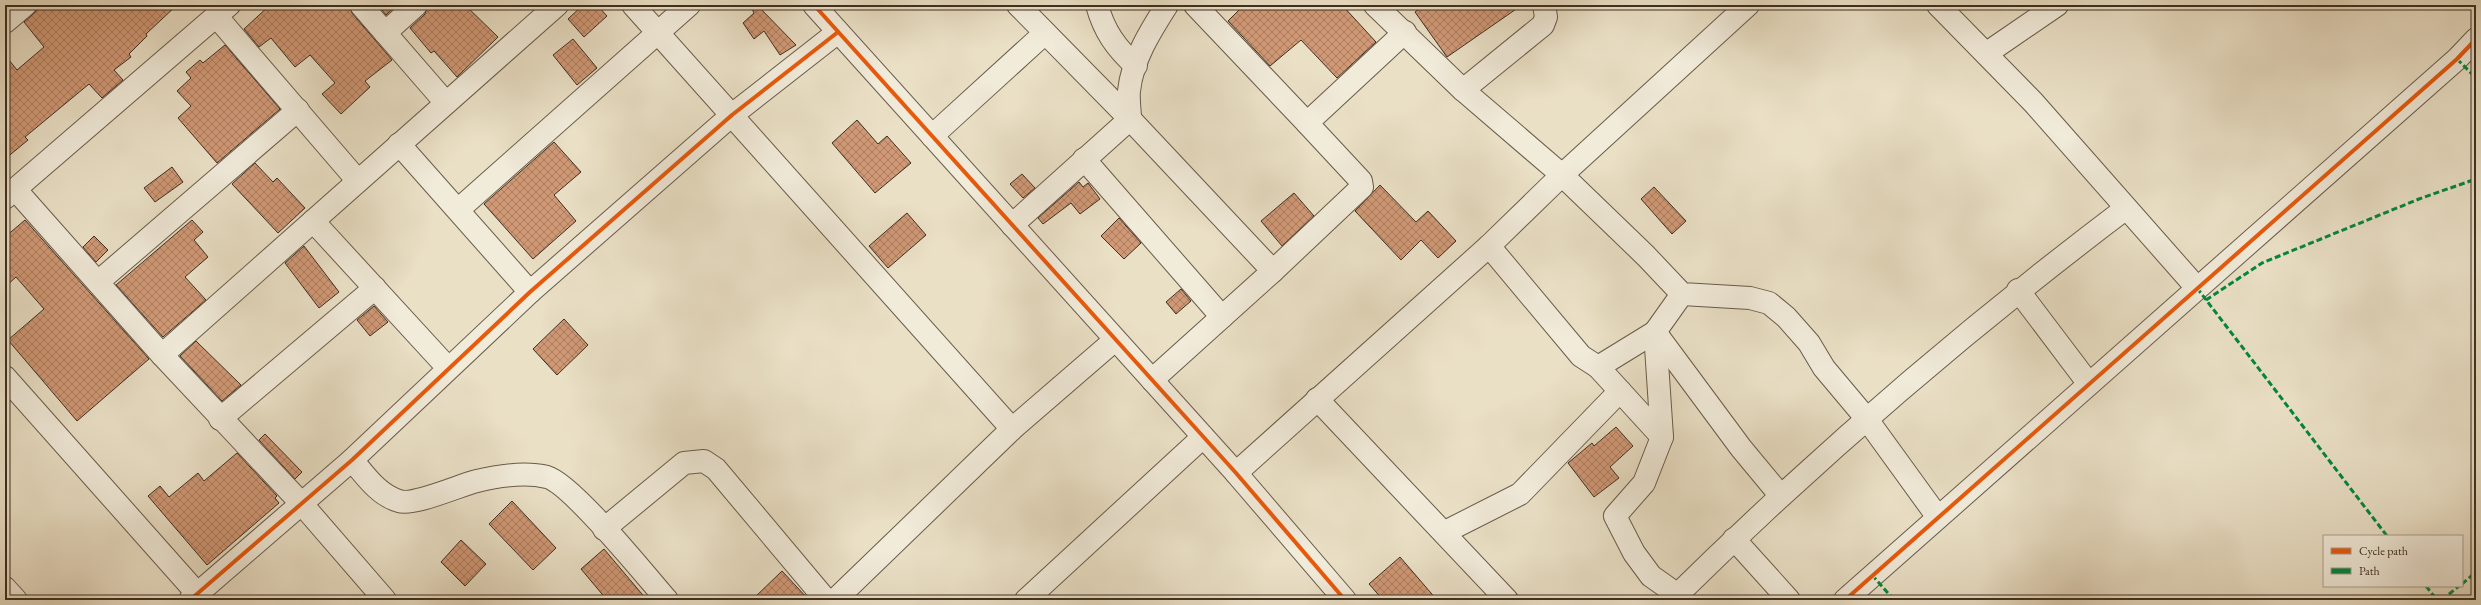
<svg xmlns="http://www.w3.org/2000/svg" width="2481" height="605" viewBox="0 0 2481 605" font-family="'EB Garamond',serif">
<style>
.building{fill:url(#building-cross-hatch);stroke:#3e2f20}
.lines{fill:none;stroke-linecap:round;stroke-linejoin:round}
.minor-casing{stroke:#695b4a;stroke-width:24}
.tertiary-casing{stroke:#695b4a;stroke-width:24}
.minor{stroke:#f1ebda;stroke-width:22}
.tertiary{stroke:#f1ebda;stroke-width:22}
.quiet{stroke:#00873e;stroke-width:3;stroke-dasharray:6 3;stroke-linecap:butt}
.cycleway-casing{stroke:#f1ebda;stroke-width:6}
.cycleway{stroke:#e8590c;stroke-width:4}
</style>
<defs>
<pattern id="building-cross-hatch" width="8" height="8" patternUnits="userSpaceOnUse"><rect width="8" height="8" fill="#d09875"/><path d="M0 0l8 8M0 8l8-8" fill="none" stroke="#aa7c60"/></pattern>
</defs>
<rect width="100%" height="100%" fill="#eae0c6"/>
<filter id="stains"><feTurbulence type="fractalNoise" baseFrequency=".005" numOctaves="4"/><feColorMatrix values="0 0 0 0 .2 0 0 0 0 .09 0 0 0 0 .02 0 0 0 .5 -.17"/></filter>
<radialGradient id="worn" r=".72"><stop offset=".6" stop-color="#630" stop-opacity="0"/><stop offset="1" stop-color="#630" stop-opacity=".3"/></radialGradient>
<g class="building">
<path d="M43,5H177L146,34L147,36L129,54L131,57L114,70L123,80L102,98L89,84L25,137L28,140L5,159V55L17,70L44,47L24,22Z"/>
<path d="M270,5H349L352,13L392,60L365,81L370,87L341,114L322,94L335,83L310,55L295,67L271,38L259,47L244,29Z"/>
<path d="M378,5H397L386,15Z"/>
<path d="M428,5H465L498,37L457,77L434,51L431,53L410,28L425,14Z"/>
<path d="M583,5H597L607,16L584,37L568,19Z"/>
<path d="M757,5L796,45L780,55L764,31L754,39L743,23L754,13L752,9Z"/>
<path d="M1244,5H1342L1376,42L1337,78L1301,40L1270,66L1228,21Z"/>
<path d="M1424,5H1522L1447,57L1415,12Z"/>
<path d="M573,39L597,68L577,85L553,55Z"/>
<path d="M225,45L280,109L217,163L178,118L191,106L177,91L191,78L186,72L200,60L203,63Z"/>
<path d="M857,120L878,144L887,136L911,163L875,193L832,143Z"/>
<path d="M554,142L581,172L554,195L576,221L533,259L484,204Z"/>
<path d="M255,163L273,182L277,178L305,208L278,233L232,184Z"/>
<path d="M172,167L183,182L155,202L144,188Z"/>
<path d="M1022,174L1035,188L1023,198L1010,184Z"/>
<path d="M1079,182L1083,187L1088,183L1100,199L1080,214L1071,203L1043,224L1038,218Z"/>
<path d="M1380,185L1416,222L1428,211L1456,241L1438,258L1421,240L1401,260L1355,211Z"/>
<path d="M1654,187L1686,221L1672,234L1641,199Z"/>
<path d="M1294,193L1314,216L1282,246L1261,221Z"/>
<path d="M907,213L926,235L888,268L869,246Z"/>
<path d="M1119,218L1141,243L1124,259L1101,236Z"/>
<path d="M25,220L149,359L77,421L8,340L44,309L16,277L5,287V237Z"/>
<path d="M192,220L203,232L194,240L208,257L185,277L206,300L163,337L116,285Z"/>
<path d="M94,236L108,250L96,262L83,247Z"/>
<path d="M304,246L339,292L319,308L285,263Z"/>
<path d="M1181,289L1191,301L1176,314L1166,302Z"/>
<path d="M374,306L388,322L370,336L357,320Z"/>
<path d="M564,319L588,345L557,375L533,349Z"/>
<path d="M196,341L241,385L222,401L180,356Z"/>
<path d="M1616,427L1633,446L1610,467L1619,478L1594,497L1568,463L1592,443L1594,446Z"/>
<path d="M265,434L302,472L295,479L259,440Z"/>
<path d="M237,453L277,496L275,498L279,503L207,565L148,496L160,486L169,497L198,473L204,481Z"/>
<path d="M512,501L556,548L533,570L489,524Z"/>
<path d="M461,540L486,564L465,586L441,562Z"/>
<path d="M604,549L647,600H607L581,569Z"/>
<path d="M1400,557L1437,600H1383L1369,584Z"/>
<path d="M782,571L809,600H752Z"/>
</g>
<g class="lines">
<defs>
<g id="minor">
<path d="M361,5L446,103"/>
<path d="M633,5L1012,429"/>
<path d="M814,5L1236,473L1345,600"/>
<path d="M1018,5L1130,119L1273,271L1152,380"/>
<path d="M1097,5C1104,31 1116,48 1136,66"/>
<path d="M1195,5L1307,123"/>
<path d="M1375,5L1463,90L1562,175L1646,256L1682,294L1750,298L1769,303L1786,317L1809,343L1824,368L1866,418L1937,516"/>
<path d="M1938,5L2033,102L2197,288"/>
<path d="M217,17L358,181"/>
<path d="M5,22L25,5"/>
<path d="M385,33L416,5"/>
<path d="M1987,53L2057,5"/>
<path d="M1463,90L1543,25L1546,17L1544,5"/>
<path d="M932,136L1045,33"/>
<path d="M399,144L530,292"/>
<path d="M1084,159L1222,317"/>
<path d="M15,189L162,355L301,503L385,600"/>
<path d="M5,198L229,5"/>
<path d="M459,209L689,5"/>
<path d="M313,221L448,368"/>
<path d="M1012,225L1130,119C1130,110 1128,100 1129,91C1132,60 1151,30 1167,5"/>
<path d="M1489,246L1581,356L1598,367L1655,332L1682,294"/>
<path d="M1273,271L1362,187L1361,181L1307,123L1405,32"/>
<path d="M98,282L298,110"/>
<path d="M2018,290L2089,384"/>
<path d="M1655,332L1662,437L1644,483L1615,516L1634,553L1651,576L1678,595"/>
<path d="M1655,332L1741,448L1780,495"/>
<path d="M162,355L557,5"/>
<path d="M1598,367L1662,437"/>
<path d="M1317,399L1507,600"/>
<path d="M220,419L375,288"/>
<path d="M352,460C365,475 378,495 399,501C414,506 460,485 477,481C498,476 526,472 547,477C572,484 646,576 667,600"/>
<path d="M1236,473L1489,246L1562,175L1748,5"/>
<path d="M604,529L684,463L704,461L716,469L826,600"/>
<path d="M1445,532L1520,494L1620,391"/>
<path d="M1734,539L1789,600"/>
<path d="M5,588L16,600"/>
<path d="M190,600L352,460L530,292L732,115L838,32"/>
<path d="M835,600L1012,429L1115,340"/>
<path d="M1026,600L1203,437"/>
<path d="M1672,600C1815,459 1965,330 2125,209"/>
<path d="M1845,600L2457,59L2476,39"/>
</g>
<path id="tertiary" d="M5,377L203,600"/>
</defs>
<use href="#minor" class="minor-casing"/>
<use href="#tertiary" class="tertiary-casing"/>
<use href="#minor" class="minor"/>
<use href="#tertiary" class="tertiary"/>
<g class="quiet">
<path d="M2457,59L2476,78"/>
<path d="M2197,288L2387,536"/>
<path d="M2206,300L2262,263L2419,199L2476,179"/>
<path d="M1872,575L1894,600"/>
<path d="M2462,584L2476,572"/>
<path d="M2426,586L2437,600"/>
<path d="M2442,600L2459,586"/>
</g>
<defs>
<g id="cycleway">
<path d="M814,5L1236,473L1345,600"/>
<path d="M190,600L352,460L530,292L732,115L838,32"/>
<path d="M1845,600L2457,59L2476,39"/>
</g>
</defs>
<use href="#cycleway" class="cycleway-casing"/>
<use href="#cycleway" class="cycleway"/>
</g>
<rect width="2481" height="605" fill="none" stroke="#eae0c6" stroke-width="20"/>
<rect x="6" y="6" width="2469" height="593" fill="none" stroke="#3e2f20" stroke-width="2"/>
<rect x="10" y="10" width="2461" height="585" fill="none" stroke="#3e2f20"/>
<rect x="2323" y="535" width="140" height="52" fill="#f1ebda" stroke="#a9a090"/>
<rect x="2331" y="548" width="20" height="6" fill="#e8590c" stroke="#a9a090"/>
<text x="2359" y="555" font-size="12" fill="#3e2f20">Cycle path</text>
<rect x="2331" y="568" width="20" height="6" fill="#00873e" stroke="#a9a090"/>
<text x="2359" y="575" font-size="12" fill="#3e2f20">Path</text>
<rect width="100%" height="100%" filter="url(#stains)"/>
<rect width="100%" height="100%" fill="url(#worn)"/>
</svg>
